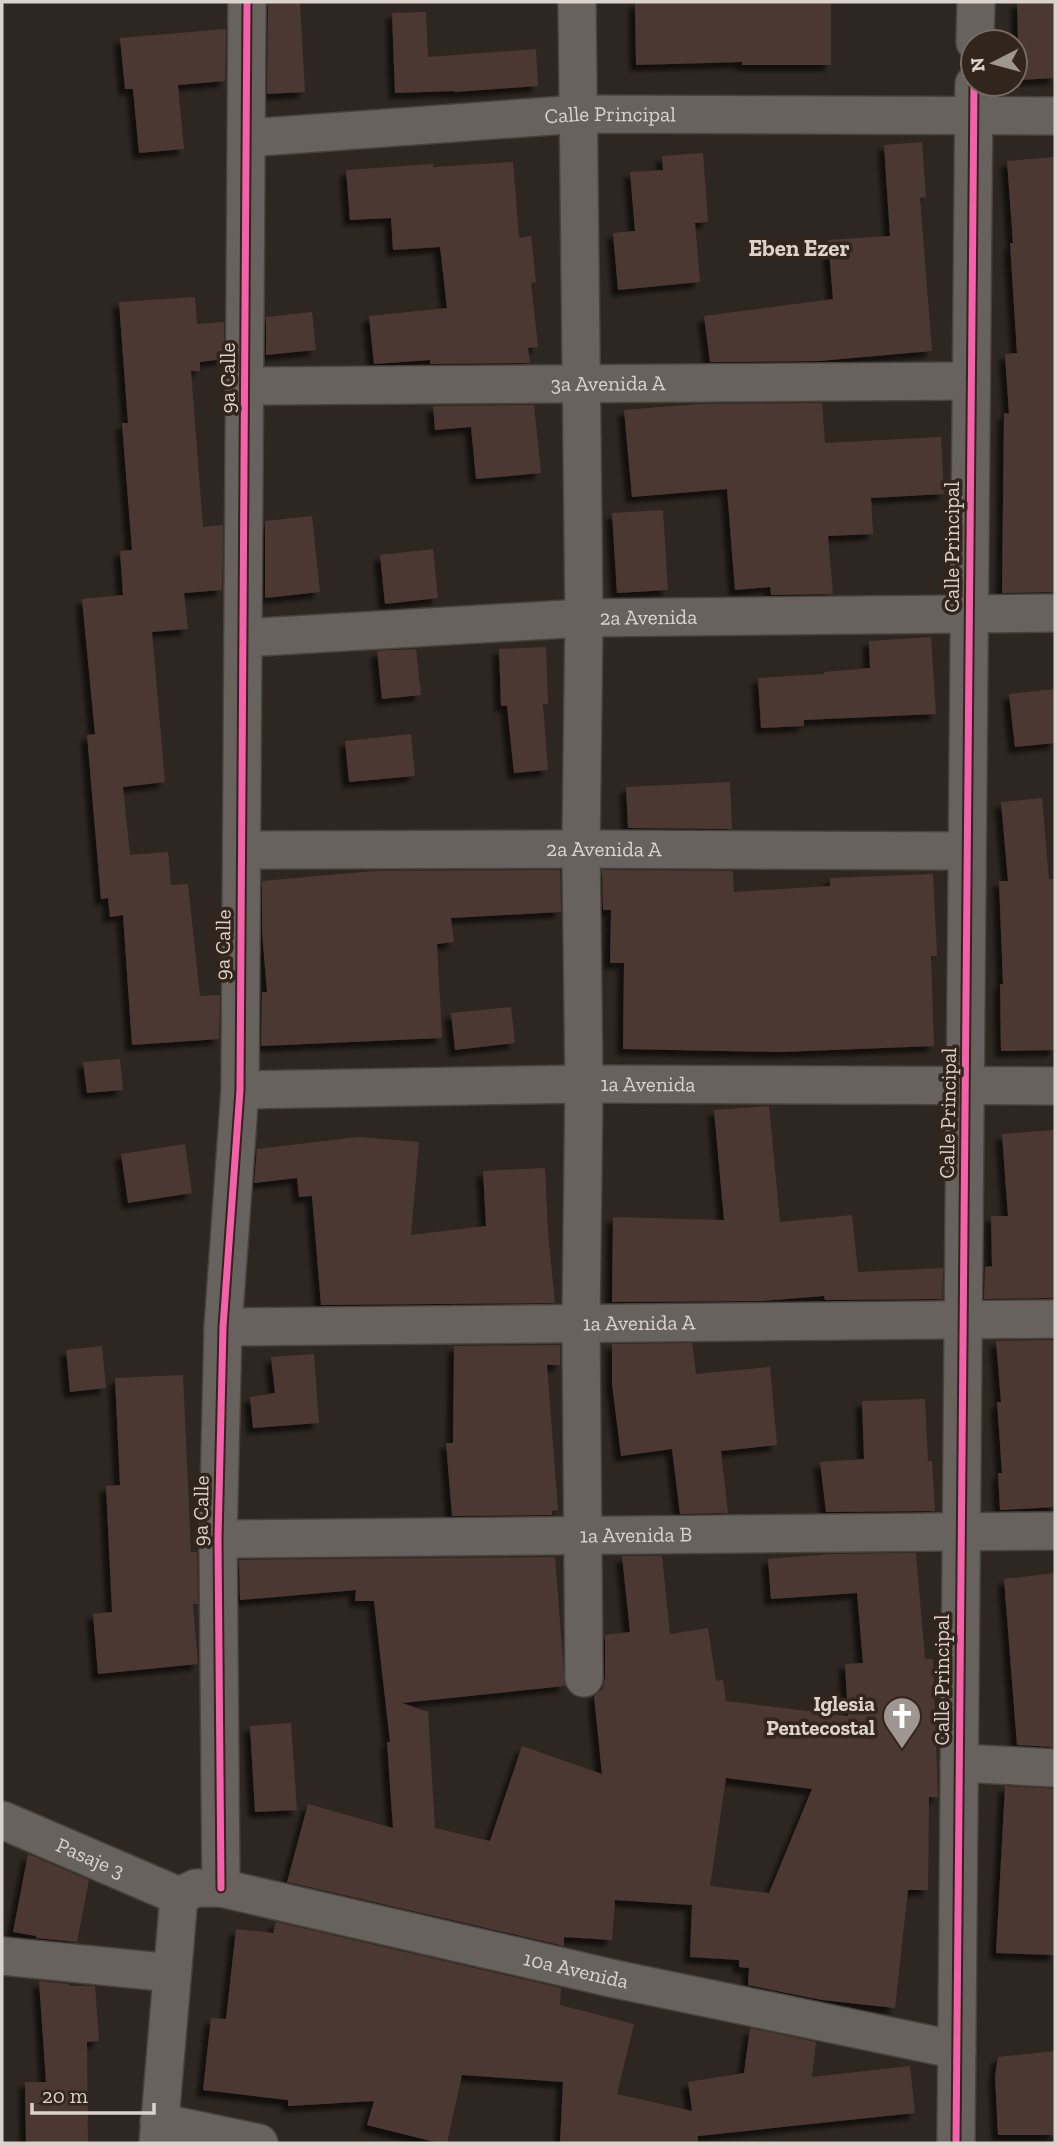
<svg xmlns="http://www.w3.org/2000/svg" width="1057" height="2145" viewBox="0 0 1057 2145" font-family="'Zilla Slab',serif">
<style>
.building{fill:#4c3832;fill-rule:evenodd;filter:url(#shadow)}
.lines{fill:none;stroke-linecap:round;stroke-linejoin:round}
.minor-casing{stroke:#48423d;stroke-width:40}
.minor{stroke:#68625e;stroke-width:37}
.cycleway-casing{stroke:#32251c;stroke-width:11}
.cycleway{stroke:#f560ab;stroke-width:7}
.labels{text-anchor:middle;stroke-width:7;stroke-linejoin:round;paint-order:stroke}
.street-label{font-size:21px;fill:#dbd2cc;stroke:#32251c}
.poi-label{font-size:21px;font-weight:bold;fill:#dbd2cc;stroke:#32251c;text-anchor:end}
.neighbourhood-label{font-size:23px;font-weight:bold;fill:#dbd2cc;stroke:#32251c}
</style>
<defs>
<filter id="shadow"><feDropShadow dx="-6" dy="6" stdDeviation="2" flood-color="#0009"/></filter>
</defs>
<rect width="100%" height="100%" fill="#2d2621"/>
<g class="building">
<path d="M268,2H300L305,92L267,94Z"/>
<path d="M635,2H831V65H742V62L636,65Z"/>
<path d="M1017,2H1055V78L1019,80Z"/>
<path d="M426,12L428,57L536,49L538,86L454,92V91L395,93L392,13Z"/>
<path d="M226,29L225,81L178,85L184,149L139,153L133,89H125L120,38Z"/>
<path d="M922,142L926,197L920,198L932,351L819,361L710,362L704,316L833,299L828,240L890,236L884,145Z"/>
<path d="M703,153L708,222L695,223L700,282L618,290L613,233L635,231L630,172L663,170L662,156Z"/>
<path d="M1055,157V592L1002,593L1004,413L1009,414L1005,354L1017,353L1010,243H1013L1007,161Z"/>
<path d="M513,162L519,238L531,236L536,282L531,283L538,347L528,348L530,363L430,364V360L374,364L369,316L447,308L440,247L393,250L391,218L350,220L346,170L433,164V167Z"/>
<path d="M195,297L197,324L224,322V359L200,362V371H191L203,527L223,525L222,590L184,593L188,629L152,632L165,782L123,787L130,855L168,852L171,885L188,884L200,996L220,995L219,1039L132,1045L123,915L110,917L108,898L101,899L87,735L95,734L82,599L123,595L120,551L132,550L122,423H128L119,302Z"/>
<path d="M312,312L316,350L266,355V317Z"/>
<path d="M822,403L825,443L941,437L944,494L871,498L873,534L828,536L833,594L771,595L770,587L735,590L727,489L632,497L624,410L698,404Z"/>
<path d="M534,405L541,473L476,479L471,427L435,430L433,406Z"/>
<path d="M663,510L668,590L617,593L612,513Z"/>
<path d="M312,516L320,592L265,598V521Z"/>
<path d="M433,549L438,598L385,604L380,555Z"/>
<path d="M931,637L936,714L804,720V726L761,728L758,678L824,674V672L870,668L869,641Z"/>
<path d="M546,647L548,704H543L548,770L514,773L507,706H501L499,649Z"/>
<path d="M416,649L421,695L382,699L377,651Z"/>
<path d="M1055,689V743L1015,747L1009,694Z"/>
<path d="M411,734L415,776L349,782L345,741Z"/>
<path d="M730,782L732,829L628,828L626,787Z"/>
<path d="M1042,798L1049,879H1055V1050L1001,1051L1000,984H1003L999,881H1008L1001,802Z"/>
<path d="M560,870L561,912L451,918L454,942L437,944L442,1038L261,1046L262,992H267L262,931V881L374,871Z"/>
<path d="M602,870L733,871L734,892L830,886V878L933,874L937,956H931L934,1046L781,1052L623,1049L624,963H610L611,910H603Z"/>
<path d="M511,1007L515,1043L455,1050L451,1013Z"/>
<path d="M120,1059L123,1090L87,1093L83,1062Z"/>
<path d="M769,1106L780,1222L852,1215L858,1272L943,1268L942,1299L825,1300L824,1296L760,1301L612,1302L613,1217L724,1220L714,1110Z"/>
<path d="M1055,1130V1298L984,1299L985,1267L992,1266L991,1216H1008L1002,1134Z"/>
<path d="M358,1137L419,1142L411,1235L486,1226L483,1171L545,1168L548,1233L555,1303L321,1305L312,1196L299,1197L297,1178L254,1183L257,1149Z"/>
<path d="M185,1144L192,1193L128,1203L121,1154Z"/>
<path d="M1055,1340V1507L1000,1510L998,1473H1002L997,1402H1001L996,1341Z"/>
<path d="M692,1343L696,1374L770,1367L777,1445L721,1451L728,1513L680,1514L672,1449L621,1456L612,1384V1344Z"/>
<path d="M560,1345V1365H547L558,1510L552,1511V1515L452,1516L446,1443H453L454,1346Z"/>
<path d="M102,1346L106,1388L70,1392L66,1350Z"/>
<path d="M314,1354L319,1423L253,1428L250,1397L275,1393L271,1357Z"/>
<path d="M183,1375L191,1552H197L198,1604H193L198,1664L98,1674L93,1614L112,1612L106,1486L120,1485L115,1378Z"/>
<path d="M925,1399L928,1461H932L935,1511L826,1512L820,1462L864,1459L862,1401Z"/>
<path d="M916,1553L925,1659H933L938,1797H929L928,1890H908L895,2008L822,2000L748,1985L749,1968L739,1967V1960L690,1957L692,1905L615,1900L612,1940L564,1937V1946L287,1882L308,1804L393,1828L387,1742H390L374,1601H355L356,1590L240,1600L239,1560L555,1557L565,1686L402,1703L428,1712L435,1828L490,1841L522,1746L602,1774L594,1696L602,1689L605,1678V1635L630,1632L622,1556H662L670,1634L708,1628L716,1681L723,1680L726,1701L848,1716L845,1664L863,1663L857,1593L771,1599L768,1559L830,1554ZM726,1778L812,1789L769,1893L710,1886Z"/>
<path d="M1055,1573V1747L1017,1745L1004,1579Z"/>
<path d="M291,1723L297,1810L255,1812L250,1726Z"/>
<path d="M1005,1786L1055,1789V1955L996,1953Z"/>
<path d="M28,1854L89,1880L77,1942L36,1938V1936L13,1932Z"/>
<path d="M276,1922L561,1988L560,2005L634,2024L617,2094L692,2111L688,2082L744,2073L750,2028L816,2042L812,2077L910,2066L915,2113L698,2136V2143H560L563,2082L462,2075L447,2143H439L367,2125L374,2101L288,2106V2100L203,2090L211,2018L226,2019L236,1929L273,1933Z"/>
<path d="M39,1981L69,1984V1986H95L99,2041L87,2042L88,2143H26L25,2082H46Z"/>
<path d="M1055,2051V2135H998L995,2076L998,2057Z"/>
</g>
<g class="lines">
<defs>
<g id="minor">
<path d="M577,2L584,618L581,849L584,1084L581,1324L584,1678"/>
<path d="M975,42L976,2"/>
<path id="s1" d="M247,138L579,114L1055,116"/>
<path id="s2" d="M246,386L971,381"/>
<path id="s3" d="M243,638L584,618L1055,613"/>
<path id="s4" d="M242,850L581,849L967,851"/>
<path id="s5" d="M240,1090L584,1084L1055,1086"/>
<path id="s6" d="M223,1327L1055,1319"/>
<path id="s7" d="M218,1539L1055,1531"/>
<path d="M959,1763L1055,1768"/>
<path id="s8" d="M2,1820L179,1896"/>
<path d="M221,1888L218,1539L223,1327L240,1090L247,2"/>
<path d="M2,1956L172,1973"/>
<path d="M159,2122L259,2143"/>
<path id="s9" d="M158,2143L179,1896L196,1888H221L615,1979L957,2050"/>
<path d="M956,2143L974,84"/>
</g>
</defs>
<use href="#minor" class="minor-casing"/>
<use href="#minor" class="minor"/>
<defs>
<g id="cycleway">
<path d="M221,1888L218,1539L223,1327L240,1090L247,2"/>
<path d="M956,2143L974,84"/>
</g>
</defs>
<use href="#cycleway" class="cycleway-casing"/>
<use href="#cycleway" class="cycleway"/>
</g>
<defs>
<symbol id="church-pin" viewBox="-11 -11 22 30"><path d="M0 17L-7.5 6A9.5 9.5 0 1 1 7.5 6Z" fill="#9e9690" stroke="#32251c"/><path d="M-1.2-6h2.4v3.5h3.3v2.4h-3.3V6h-2.4V-.1h-3.3v-2.4h3.3Z" fill="#fff"/></symbol>
</defs>
<g fill-rule="evenodd">
<use href="#church-pin" x="880" y="1694" width="44" height="60"/>
</g>
<g class="labels">
<g class="street-label">
<text dy="7" stroke="none"><textPath href="#s1" startOffset="364">Calle Principal</textPath></text>
<text transform="translate(228 378) rotate(-90)" y="7">9a Calle</text>
<text dy="7" stroke="none"><textPath href="#s2" startOffset="362">3a Avenida A</textPath></text>
<text transform="translate(952 547) rotate(-90)" y="7">Calle Principal</text>
<text dy="7" stroke="none"><textPath href="#s3" startOffset="406">2a Avenida</textPath></text>
<text dy="7" stroke="none"><textPath href="#s4" startOffset="362">2a Avenida A</textPath></text>
<text transform="translate(223 945) rotate(-89)" y="7">9a Calle</text>
<text dy="7" stroke="none"><textPath href="#s5" startOffset="408">1a Avenida</textPath></text>
<text transform="translate(948 1113) rotate(-89)" y="7">Calle Principal</text>
<text dy="7" stroke="none"><textPath href="#s6" startOffset="416">1a Avenida A</textPath></text>
<text transform="translate(201 1511) rotate(-89)" y="7">9a Calle</text>
<text dy="7" stroke="none"><textPath href="#s7" startOffset="418">1a Avenida B</textPath></text>
<text transform="translate(942 1680) rotate(-90)" y="7">Calle Principal</text>
<text dy="7" stroke="none"><textPath href="#s8" startOffset="96">Pasaje 3</textPath></text>
<text dy="7" stroke="none"><textPath href="#s9" startOffset="656">10a Avenida</textPath></text>
</g>
<g class="poi-label">
<text x="875" y="1711">Iglesia<tspan x="875" dy="24">Pentecostal</tspan></text>
</g>
<g class="neighbourhood-label">
<text x="799" y="256">Eben Ezer</text>
</g>
</g>
<rect width="1057" height="2145" fill="none" stroke="#dbd2cc" stroke-width="7"/>
<g transform="translate(994 63) rotate(264)"><circle r="33" fill="#32251c" stroke="#766a62" stroke-width="2"/>
<path d="M0-5L12 26L0 18L-12 26Z" fill="#9e9690"/>
<text y="-10" font-size="19" font-weight="bold" text-anchor="middle" fill="#dbd2cc">N</text>
</g>
<path d="M32 2103v10h122v-10" fill="none" stroke="#dbd2cc" stroke-width="3.5"/>
<text x="42" y="2103" font-size="21" fill="#dbd2cc" stroke="#32251c" stroke-width="5" paint-order="stroke">20 m</text>
</svg>
